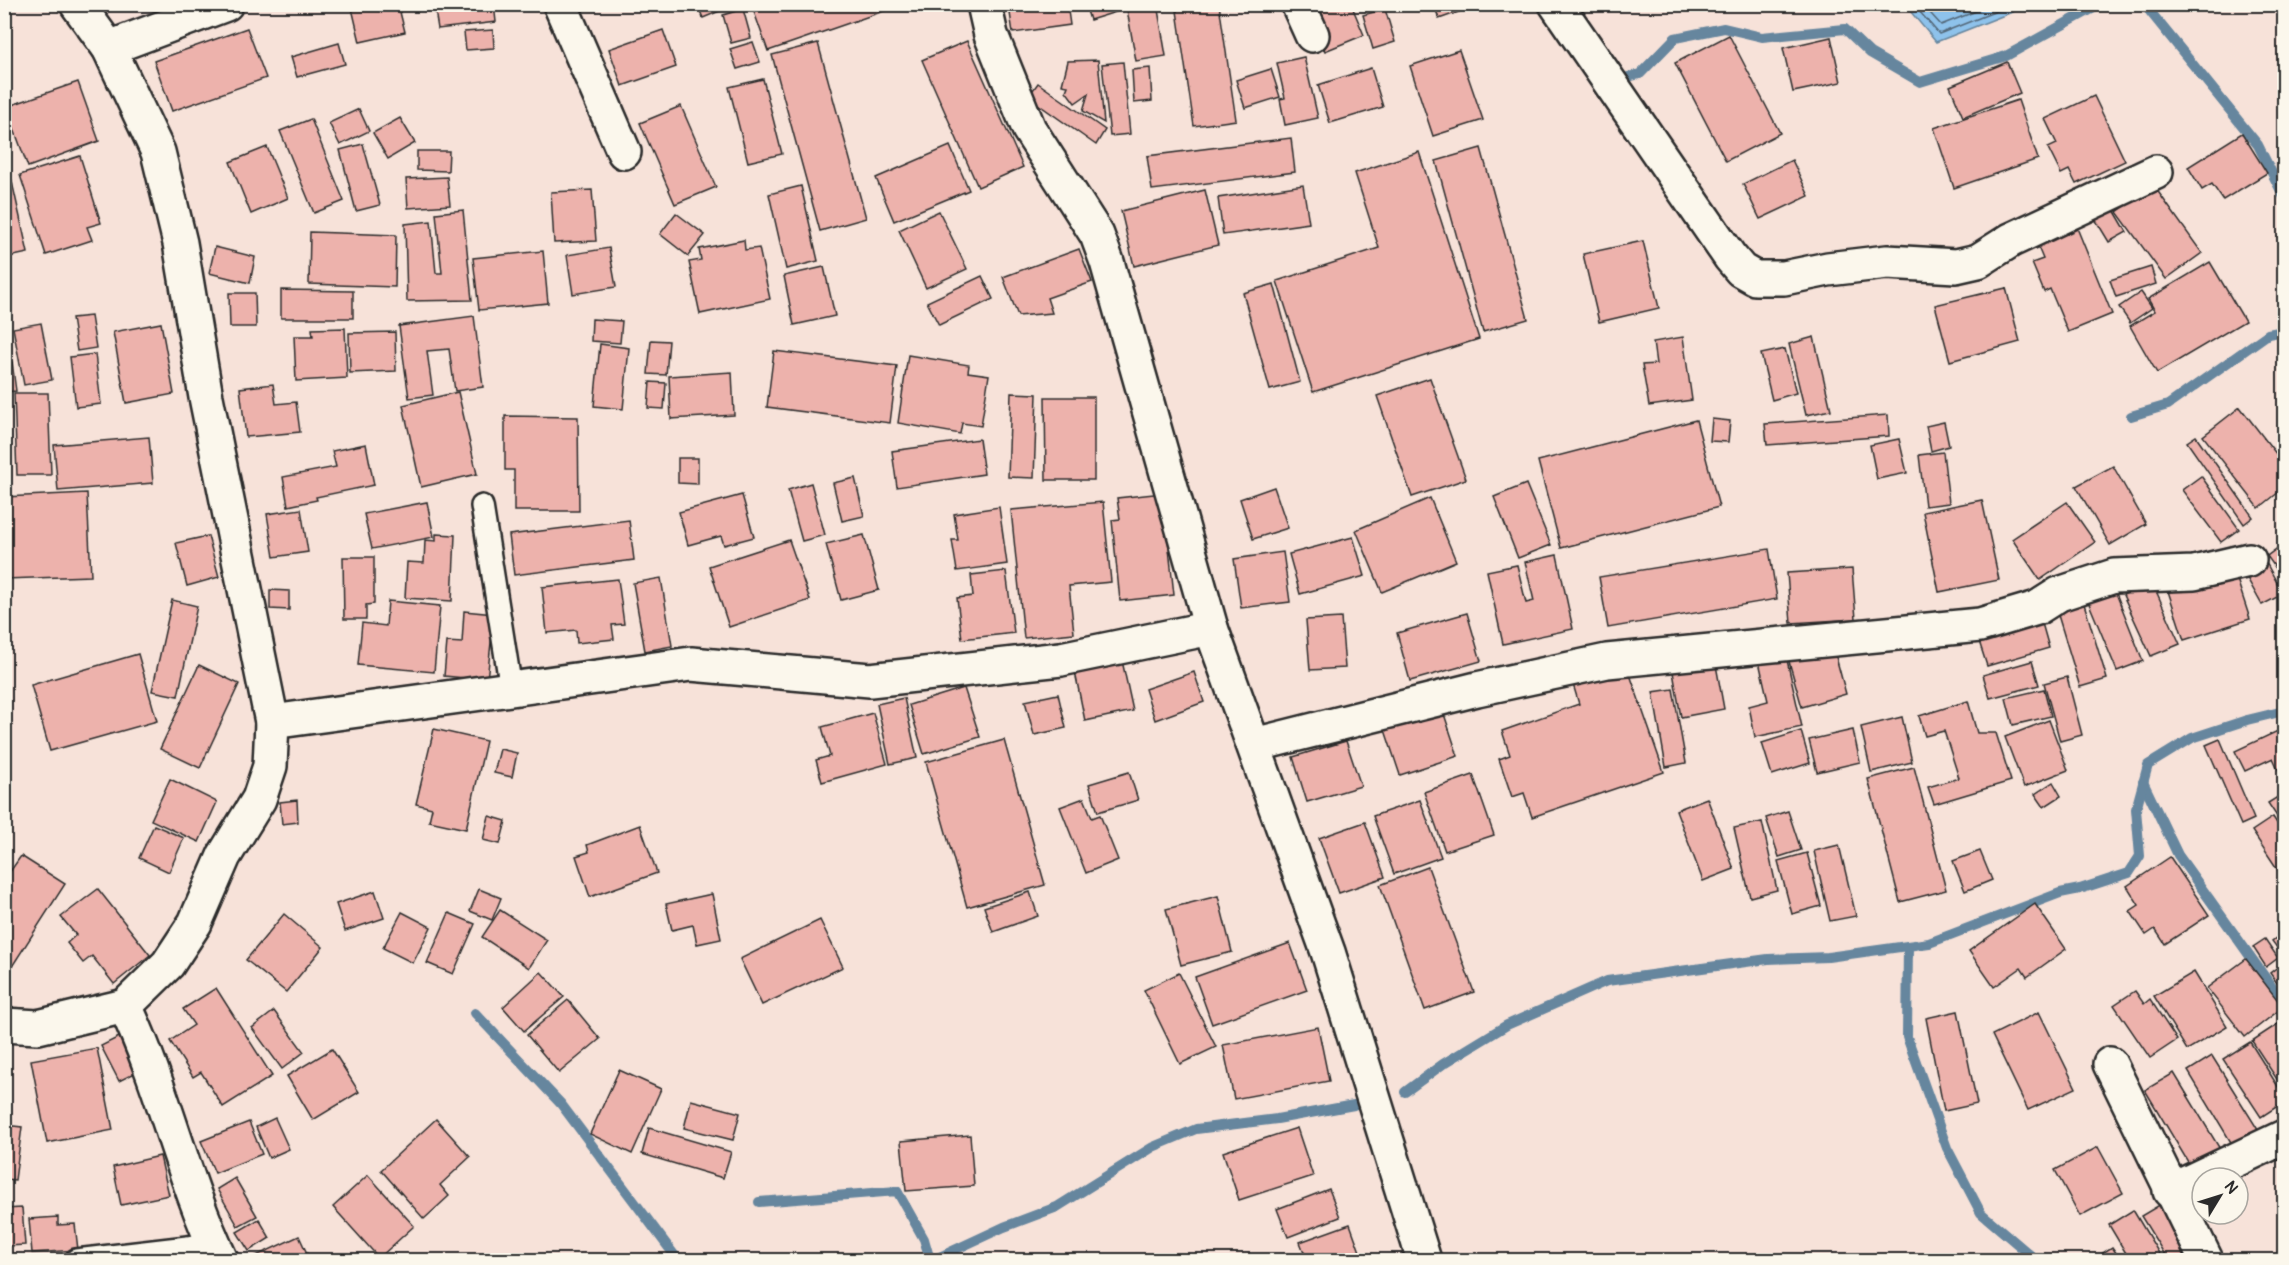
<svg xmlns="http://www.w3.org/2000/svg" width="2289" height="1265" viewBox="0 0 2289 1265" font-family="Pangolin,sans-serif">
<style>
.water{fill:#8ec2eb;stroke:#66869e;stroke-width:1.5}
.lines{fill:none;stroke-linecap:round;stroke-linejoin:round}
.shore{stroke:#536778;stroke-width:1.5}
.stream{stroke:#66869e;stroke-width:10}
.building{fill:#edb2ac;stroke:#2b2b2b;stroke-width:1.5}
.service-casing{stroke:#2b2b2b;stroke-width:26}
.minor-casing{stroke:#2b2b2b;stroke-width:38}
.service{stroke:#fbf7ec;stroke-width:21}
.minor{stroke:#fbf7ec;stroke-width:33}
</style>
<rect width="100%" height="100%" fill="#f7e2d9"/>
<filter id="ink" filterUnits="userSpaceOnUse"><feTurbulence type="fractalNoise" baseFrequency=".0167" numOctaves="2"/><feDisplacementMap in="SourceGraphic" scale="12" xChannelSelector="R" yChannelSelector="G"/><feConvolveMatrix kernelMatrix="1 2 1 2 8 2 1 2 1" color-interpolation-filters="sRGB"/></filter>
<g filter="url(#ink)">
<path class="water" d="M1905,5H2030L1936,42Z"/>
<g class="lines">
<g class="shore">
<path d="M1913,4L1939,34L2014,4"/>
<path d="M1922,4L1941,25L1994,4"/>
</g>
<g class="stream">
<path d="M2144,4L2258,145L2284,197"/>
<path d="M1617,74L1620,79L1640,74L1675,38L1724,28L1762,37L1845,29L1870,53L1920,82L2006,56L2101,4"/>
<path d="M2131,416L2168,405L2268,334L2284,331"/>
<path d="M2143,782L2178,855L2284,1004"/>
<path d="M1908,946L1907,1037L1947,1148L1981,1213L2036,1260"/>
<path d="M475,1013L561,1104L678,1260"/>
<path d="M1405,1092L1443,1064L1507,1025L1607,981L1768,959L1828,957L1929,943L2060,893L2080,889L2129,873L2140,856L2136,809L2148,765L2192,738L2247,720L2284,711"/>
<path d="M759,1202L897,1191L924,1239L930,1260"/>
<path d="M933,1260L1004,1227L1057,1207L1153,1147L1196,1129L1277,1119L1354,1105"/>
</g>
</g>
<g class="building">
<path d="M351,4H398L405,32L360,42Z"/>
<path d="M434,4H494L496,22L438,29Z"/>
<path d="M697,4H734V5L703,18Z"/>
<path d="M767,4H904L768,51L753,9Z"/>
<path d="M1067,4L1070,25L1013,33L1009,6Z"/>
<path d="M1085,4H1117L1119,11L1090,20Z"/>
<path d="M1126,4H1157L1166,56L1136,61Z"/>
<path d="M1176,4H1219L1236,120L1194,126Z"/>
<path d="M1322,4H1351L1364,35L1325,51L1308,10Z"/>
<path d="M1434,4H1481L1439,19Z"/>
<path d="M743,9L751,38L731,43L723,15Z"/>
<path d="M1385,9L1395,42L1373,49L1363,15Z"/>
<path d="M247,28L266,78L172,111L154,61Z"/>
<path d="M493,30L494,48L466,50L464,32Z"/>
<path d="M663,30L676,67L622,86L609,49Z"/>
<path d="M1729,35L1780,133L1726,161L1675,63Z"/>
<path d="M1831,37L1841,82L1793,92L1783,48Z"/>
<path d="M967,41L1023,167L978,187L922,60Z"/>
<path d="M753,42L760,62L737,69L730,49Z"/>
<path d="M339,43L345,64L297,77L291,57Z"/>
<path d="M818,43L866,218L820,231L772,55Z"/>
<path d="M1459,50L1483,120L1433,136L1410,66Z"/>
<path d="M1304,57L1318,118L1285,125L1280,99L1285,98L1277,63Z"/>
<path d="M1098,60L1104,123L1083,111L1088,94L1075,103L1066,91L1068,86L1062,85L1068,61Z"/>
<path d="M1123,62L1130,134L1110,136L1102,64Z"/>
<path d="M2007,62L2020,93L1963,117L1950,86Z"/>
<path d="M1150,68L1152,101L1134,103L1132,70Z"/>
<path d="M1371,68L1383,107L1330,123L1318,85Z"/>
<path d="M1271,69L1280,97L1245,108L1236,80Z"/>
<path d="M763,79L782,154L748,162L729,87Z"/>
<path d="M78,82L99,141L28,167L6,107Z"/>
<path d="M1038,83L1105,130L1096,145L1028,97Z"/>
<path d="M2094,96L2125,161L2076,184L2069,170L2061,174L2048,148L2057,144L2045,119Z"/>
<path d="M2018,100L2038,159L1954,188L1934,128Z"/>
<path d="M681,106L716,187L675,204L640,123Z"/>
<path d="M359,109L369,131L340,145L329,123Z"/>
<path d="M400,118L415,143L388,159L373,133Z"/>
<path d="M4,119L12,140L4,143Z"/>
<path d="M311,119L344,201L314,213L280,131Z"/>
<path d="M2242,133L2267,173L2223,200L2212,184L2202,190L2188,167Z"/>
<path d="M1291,138L1295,172L1152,190L1147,156Z"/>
<path d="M363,144L380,205L356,211L340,150Z"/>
<path d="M950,146L969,190L894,221L876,178Z"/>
<path d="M267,147L288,198L251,214L230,162Z"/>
<path d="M1481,148L1528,319L1483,332L1436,161Z"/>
<path d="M417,151H449L448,171L417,170Z"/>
<path d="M1419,152L1479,339L1313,392L1277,281L1379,248L1355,173Z"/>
<path d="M80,156L101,223L87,227L92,240L46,255L20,175Z"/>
<path d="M1792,160L1809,196L1760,219L1743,184Z"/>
<path d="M8,164L28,253L4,258V165Z"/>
<path d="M447,177L450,205L408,208L406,179Z"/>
<path d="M1303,185L1309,223L1223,235L1218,198Z"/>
<path d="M801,186L818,261L786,269L769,194Z"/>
<path d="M2154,186L2202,253L2166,279L2117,212Z"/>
<path d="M592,190L596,241L554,243L551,192Z"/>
<path d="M1205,190L1218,245L1134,266L1121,211Z"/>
<path d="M2110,203L2127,232L2109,242L2092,214Z"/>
<path d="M463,210L472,300L407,301L405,224L431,221L436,273H442L436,213Z"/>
<path d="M939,211L967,269L926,288L899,230Z"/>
<path d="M676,213L705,235L688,256L660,234Z"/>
<path d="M2075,223L2112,314L2068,332L2050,289L2044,292L2032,263L2043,259L2035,240Z"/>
<path d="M310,232L396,235L395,287L309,284Z"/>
<path d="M744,240L745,250L759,248L770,299L700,314L689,262L701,260L699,249Z"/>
<path d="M1643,241L1659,308L1599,322L1583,254Z"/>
<path d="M215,247L255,257L250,283L209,273Z"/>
<path d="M609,248L616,287L573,294L567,255Z"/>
<path d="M1079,249L1092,282L1047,298L1052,313L1018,316L1003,277Z"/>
<path d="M543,251L548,303L479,310L473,258Z"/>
<path d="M2210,262L2245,321L2157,373L2130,326L2155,311L2148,299Z"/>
<path d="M824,267L835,316L794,325L784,276Z"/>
<path d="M2151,267L2156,284L2116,297L2110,280Z"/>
<path d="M982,276L993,299L939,325L927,302Z"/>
<path d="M1274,284L1300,382L1270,390L1243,293Z"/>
<path d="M2006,288L2020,342L1950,361L1935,305Z"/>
<path d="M281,290L353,291V318H281Z"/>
<path d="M2141,292L2152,308L2130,323L2119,307Z"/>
<path d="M229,293H255L256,327H230Z"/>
<path d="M91,316L96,348L77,351L72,318Z"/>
<path d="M474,316L483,387L455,391L449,349L427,351L433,395L409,398L399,326Z"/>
<path d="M592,319L622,321L620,343L591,341Z"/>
<path d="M41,323L52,380L24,385L13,328Z"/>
<path d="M161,323L174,394L126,403L113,332Z"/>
<path d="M345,328L347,378L296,381L294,336H313L312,329Z"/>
<path d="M395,332L396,371L350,373L349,333Z"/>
<path d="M1683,337L1692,400L1649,406L1642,365L1656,364L1653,342Z"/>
<path d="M1814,337L1831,410L1806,415L1789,344Z"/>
<path d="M651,340L669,341L666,375L648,374Z"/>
<path d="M600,344L629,348L623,409L594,406Z"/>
<path d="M1785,349L1796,393L1772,400L1761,354Z"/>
<path d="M774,351L897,366L890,423L767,407Z"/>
<path d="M95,354L101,404L76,407L70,357Z"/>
<path d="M908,355L969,365L968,372L989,375L981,426L962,423L960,434L898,423Z"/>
<path d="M12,362L16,391L4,392V363Z"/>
<path d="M732,372L734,415L671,419L669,376Z"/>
<path d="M1430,378L1466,479L1412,497L1377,396Z"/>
<path d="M650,382L666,383L664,409L648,408Z"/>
<path d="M273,384L276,404L296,402L300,432L246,437L240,388Z"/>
<path d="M458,392L477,474L421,487L403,405Z"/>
<path d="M14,393H48L51,475H17Z"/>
<path d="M1011,393L1037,394L1034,478L1008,477Z"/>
<path d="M1045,397H1094V480H1046Z"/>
<path d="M2240,407L2284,464V472L2279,476L2284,482V488L2259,508L2203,436Z"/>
<path d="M1888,415L1889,436L1767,445L1765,424Z"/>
<path d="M505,416L578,417L579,511H514V470H505Z"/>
<path d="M1712,419L1730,421L1728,442L1710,441Z"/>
<path d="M1696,420L1719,507L1561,548L1538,461Z"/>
<path d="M1944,422L1949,446L1931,451L1926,426Z"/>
<path d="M2196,436L2253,517L2244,524L2187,442Z"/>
<path d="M149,437L153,483L58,491L54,445Z"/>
<path d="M979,439L984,474L897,487L892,451Z"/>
<path d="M1899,439L1907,473L1877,479L1870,445Z"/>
<path d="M366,444L374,485L316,497L317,500L288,506L283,477L336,467L332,451Z"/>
<path d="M1943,452L1949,503L1925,506L1919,455Z"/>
<path d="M678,458H698V484L678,483Z"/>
<path d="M2113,466L2146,524L2110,545L2076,486Z"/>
<path d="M2201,476L2239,529L2221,542L2182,490Z"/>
<path d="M855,478L864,516L842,521L833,483Z"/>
<path d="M811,483L825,535L802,541L788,490Z"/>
<path d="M1526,484L1551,545L1518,558L1494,497Z"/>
<path d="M1274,487L1288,528L1253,539L1240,499Z"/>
<path d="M87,493L91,576L4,579V497Z"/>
<path d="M1163,493L1174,595L1120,601L1112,520L1120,519L1117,498Z"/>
<path d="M742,495L754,537L724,545L721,536L688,545L679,512Z"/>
<path d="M1430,498L1456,561L1382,592L1356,530Z"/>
<path d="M1982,500L1999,580L1939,592L1923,512Z"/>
<path d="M427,502L434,537L372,549L364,514Z"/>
<path d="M1103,502L1111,582L1069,586L1074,633L1024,638L1011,510Z"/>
<path d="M2067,502L2095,542L2040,580L2012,539Z"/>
<path d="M999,507L1007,564L957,571L952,540H958L954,514Z"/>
<path d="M301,509L308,552L274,557L267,514Z"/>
<path d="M629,520L634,560L514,575L509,535Z"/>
<path d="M436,534L455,535L452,601L405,598L407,562L424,563L425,540L436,541Z"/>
<path d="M864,535L879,590L841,600L826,544Z"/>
<path d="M208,536L219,577L187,586L176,543Z"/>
<path d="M1353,537L1365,576L1300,594L1289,554Z"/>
<path d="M789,540L810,600L729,627L709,566Z"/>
<path d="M2283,544L2284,546V580L2267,556Z"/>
<path d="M1769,549L1777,599L1608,628L1599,577Z"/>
<path d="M1283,552L1290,602L1241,608L1234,559Z"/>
<path d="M1557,555L1573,629L1503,644L1487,571L1517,565L1526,603L1534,601L1525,562Z"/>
<path d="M2262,555L2283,594L2262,605L2241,567Z"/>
<path d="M343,557H374V604L366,605V619H344Z"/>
<path d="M1852,569L1856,619L1791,623L1787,573Z"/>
<path d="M2234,570L2250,619L2184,640L2168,591Z"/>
<path d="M1006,571L1014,633L962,639L957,598L973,596L971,575Z"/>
<path d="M661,578L672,646L645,651L633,583Z"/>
<path d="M618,579L624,624L612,625L614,639L577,643L576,630L547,633L542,587Z"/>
<path d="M2152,582L2180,644L2151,656L2123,595Z"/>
<path d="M2112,583L2143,661L2117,671L2085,594Z"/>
<path d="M270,590L289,591V610L270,609Z"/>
<path d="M2081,594L2107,679L2080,687L2054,602Z"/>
<path d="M172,600L197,606L178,696L152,691Z"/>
<path d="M388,601L440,606L434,672L358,665L362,623L386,626Z"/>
<path d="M464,611L494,614L487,680L444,676L447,642L462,643Z"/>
<path d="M1467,613L1481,661L1410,681L1397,633Z"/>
<path d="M2040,616L2049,648L1987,666L1977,635Z"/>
<path d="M1341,618L1345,668L1310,670L1306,620Z"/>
<path d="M1833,646L1846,694L1802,707L1788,658Z"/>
<path d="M1785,651L1802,727L1755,737L1749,706L1768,701L1758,657Z"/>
<path d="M138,654L157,721L50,751L31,685Z"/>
<path d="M1121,656L1133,711L1085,721L1074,667Z"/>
<path d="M2032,661L2039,685L1990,698L1983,675Z"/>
<path d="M1626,663L1664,772L1532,817L1524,793L1512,797L1499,759L1510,755L1502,731L1579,704L1572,681Z"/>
<path d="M199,665L239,684L200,768L160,749Z"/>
<path d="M1716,665L1724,709L1681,717L1673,672Z"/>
<path d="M1194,672L1204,702L1155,720L1145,689Z"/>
<path d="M2067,677L2082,735L2060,741L2044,683Z"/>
<path d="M964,688L980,737L924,754L909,705Z"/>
<path d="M1673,689L1686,763L1666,767L1653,692Z"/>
<path d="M2044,689L2051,716L2013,725L2006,698Z"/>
<path d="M1058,694L1066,728L1034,735L1025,701Z"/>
<path d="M904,698L917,758L890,764L877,704Z"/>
<path d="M1968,701L1977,733H1996L2011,781L1934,804L1928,787L1959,778L1944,731L1925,736L1919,716Z"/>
<path d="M1443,711L1458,756L1400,775L1385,730Z"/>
<path d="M873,713L887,764L822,782L816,760L830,756L822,727Z"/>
<path d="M1902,717L1912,762L1871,772L1861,727Z"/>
<path d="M2049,720L2068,770L2024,787L2005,737Z"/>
<path d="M434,729L486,741L466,829L429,821L432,808L416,804Z"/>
<path d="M2282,729L2284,735V782L2273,758L2245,771L2235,751Z"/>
<path d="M1853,730L1860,762L1817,772L1809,740Z"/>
<path d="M1801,731L1810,763L1772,775L1762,743Z"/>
<path d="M2220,739L2254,819L2241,825L2206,745Z"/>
<path d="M1004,740L1045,885L967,907L926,762Z"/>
<path d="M1346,741L1361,786L1307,802L1293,757Z"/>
<path d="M500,749L517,753L512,777L494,773Z"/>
<path d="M1914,767L1946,890L1900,902L1868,779Z"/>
<path d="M1129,772L1138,800L1098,812L1089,784Z"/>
<path d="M1473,775L1494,835L1445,851L1424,792Z"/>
<path d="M170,779L217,802L199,842L151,820Z"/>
<path d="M2053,782L2061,796L2044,807L2035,794Z"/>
<path d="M2284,793V827L2268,803Z"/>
<path d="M1084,798L1092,818L1100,815L1118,860L1086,873L1060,807Z"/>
<path d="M1707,798L1734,869L1703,881L1676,810Z"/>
<path d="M297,800L298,822L282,824L280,802Z"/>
<path d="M1420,800L1441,857L1394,874L1373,816Z"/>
<path d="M1788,811L1801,850L1779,857L1766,818Z"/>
<path d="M489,816L506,821L500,844L483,840Z"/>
<path d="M2273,817L2284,834V879L2252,831Z"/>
<path d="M1365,822L1385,877L1339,893L1319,838Z"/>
<path d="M1762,822L1777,890L1750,897L1734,828Z"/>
<path d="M154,825L184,838L169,872L139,858Z"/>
<path d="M640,825L657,873L590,897L576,856L589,852L587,845Z"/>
<path d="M1839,845L1856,916L1830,921L1814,851Z"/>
<path d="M1980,851L1992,880L1965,891L1953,861Z"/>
<path d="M1807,853L1821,906L1792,914L1778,861Z"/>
<path d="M21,856L65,884L4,979V880Z"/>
<path d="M2170,857L2209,915L2165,944L2155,929L2146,935L2130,911L2139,905L2127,886Z"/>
<path d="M1428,867L1474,992L1425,1010L1380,885Z"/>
<path d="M98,889L150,955L114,984L92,956L83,963L67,943L76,935L61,917Z"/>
<path d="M479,889L501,898L492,920L470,911Z"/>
<path d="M375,891L384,918L345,931L336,904Z"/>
<path d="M1030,892L1038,916L993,932L984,907Z"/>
<path d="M712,894L721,939L697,944L693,925L672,930L666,904Z"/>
<path d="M1218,896L1232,952L1181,965L1166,909Z"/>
<path d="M2035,904L2066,949L2027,977L2021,968L1994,987L1969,951Z"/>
<path d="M500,910L547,940L529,968L482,937Z"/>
<path d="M402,912L431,927L413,963L383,948Z"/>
<path d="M449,913L475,924L453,974L427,963Z"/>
<path d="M284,914L323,947L286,992L246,960Z"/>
<path d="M820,920L843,967L762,1005L740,959Z"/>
<path d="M2284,932V957L2272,941Z"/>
<path d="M2265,939L2278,958L2266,967L2253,947Z"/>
<path d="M1290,943L1307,990L1212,1024L1195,977Z"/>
<path d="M2246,959L2283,1007L2245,1037L2207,988Z"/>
<path d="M2284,962V993L2270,973Z"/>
<path d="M541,972L564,997L524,1031L503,1007Z"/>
<path d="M2194,972L2227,1026L2187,1050L2154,996Z"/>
<path d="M1179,973L1216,1047L1180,1064L1144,990Z"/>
<path d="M216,988L272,1076L223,1107L201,1072L193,1077L170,1041L194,1025L183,1009Z"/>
<path d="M2135,991L2144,1004L2150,999L2177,1040L2150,1058L2114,1005Z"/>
<path d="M568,1000L600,1039L559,1073L527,1035Z"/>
<path d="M274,1011L304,1052L282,1069L252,1028Z"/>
<path d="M1958,1011L1977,1104L1944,1111L1926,1018Z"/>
<path d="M2039,1012L2076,1088L2028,1110L1992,1035Z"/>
<path d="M2284,1020V1090L2252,1041Z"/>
<path d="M1318,1027L1329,1081L1234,1099L1223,1045Z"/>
<path d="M121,1036L139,1071L119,1081L101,1046Z"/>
<path d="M2250,1042L2284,1096V1102L2261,1117L2223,1059Z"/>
<path d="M97,1048L113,1130L47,1143L31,1060Z"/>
<path d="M332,1049L359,1092L313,1120L287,1076Z"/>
<path d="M2212,1056L2260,1133L2235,1149L2188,1071Z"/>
<path d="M619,1070L661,1089L632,1154L590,1134Z"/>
<path d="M2174,1073L2220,1149L2191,1167L2145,1090Z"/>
<path d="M691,1100L740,1113L733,1140L684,1128Z"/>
<path d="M275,1118L289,1149L269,1158L256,1127Z"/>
<path d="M436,1119L470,1157L440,1185L449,1196L424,1219L381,1170Z"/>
<path d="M249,1122L262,1154L215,1173L201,1141Z"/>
<path d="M4,1125L22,1127L15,1180L4,1179Z"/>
<path d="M649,1128L731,1152L723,1178L642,1154Z"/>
<path d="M1297,1128L1313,1176L1239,1200L1223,1152Z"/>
<path d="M970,1135L974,1186L906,1191L901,1141Z"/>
<path d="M2098,1147L2123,1193L2080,1216L2055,1170Z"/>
<path d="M160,1156L169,1195L121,1205L113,1167Z"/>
<path d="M368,1175L414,1226L379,1258L333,1207Z"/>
<path d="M235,1178L257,1216L238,1226L217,1189Z"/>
<path d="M1329,1189L1340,1217L1288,1237L1277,1209Z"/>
<path d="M2168,1200L2203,1260H2168L2141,1216Z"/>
<path d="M22,1208L25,1245L8,1246V1260H4V1209Z"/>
<path d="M2133,1210L2163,1260H2130L2109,1225Z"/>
<path d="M58,1217V1225L75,1224L78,1250L32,1253L29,1219Z"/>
<path d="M259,1219L270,1238L249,1251L237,1232Z"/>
<path d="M1350,1224L1363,1260H1307L1300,1242Z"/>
<path d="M299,1236L310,1260H258L256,1256Z"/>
<path d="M2112,1247L2121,1260H2092Z"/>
</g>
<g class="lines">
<defs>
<g id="service">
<path d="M482,506L511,689"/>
<path d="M76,1260L213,1244"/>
</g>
<g id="minor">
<path d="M560,4L624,152"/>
<path d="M984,4L991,35L1029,129L1097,235L1107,262L1211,628L1328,952L1424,1260"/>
<path d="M1298,4L1312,35"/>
<path d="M1556,4L1730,257L1741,270L1755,278H1784L1828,269L1887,262L1956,266L1978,261L2011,240L2156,172"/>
<path d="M109,48L226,4"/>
<path d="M272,722L691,664L870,680L1061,659L1211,628"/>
<path d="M1254,745L1477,689L1607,661L1980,625L2037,608L2059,594L2114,576L2194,573L2249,560"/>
<path d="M125,1006C164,1088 182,1178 221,1260"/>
<path d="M4,1025L38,1027L125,1006L168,964L195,923L224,856L259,799L270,766L272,722L206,397L180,243L158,152L109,48L77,4"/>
<path d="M2110,1064L2206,1260"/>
<path d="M2170,1191L2284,1137"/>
</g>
</defs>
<use href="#service" class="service-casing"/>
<use href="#minor" class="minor-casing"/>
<use href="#service" class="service"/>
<use href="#minor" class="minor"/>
</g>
</g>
<rect width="2289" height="1265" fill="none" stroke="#fbf7ec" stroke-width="24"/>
<rect x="12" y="12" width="2265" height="1241" fill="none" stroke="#2b2b2b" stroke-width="2" filter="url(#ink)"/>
<g transform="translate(2220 1196) rotate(52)"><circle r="28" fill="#fbf7ec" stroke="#a8a59f" stroke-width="1.5"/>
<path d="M0-4.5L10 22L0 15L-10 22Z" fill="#2b2b2b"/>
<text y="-9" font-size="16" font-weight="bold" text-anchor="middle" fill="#2b2b2b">N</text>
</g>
</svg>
